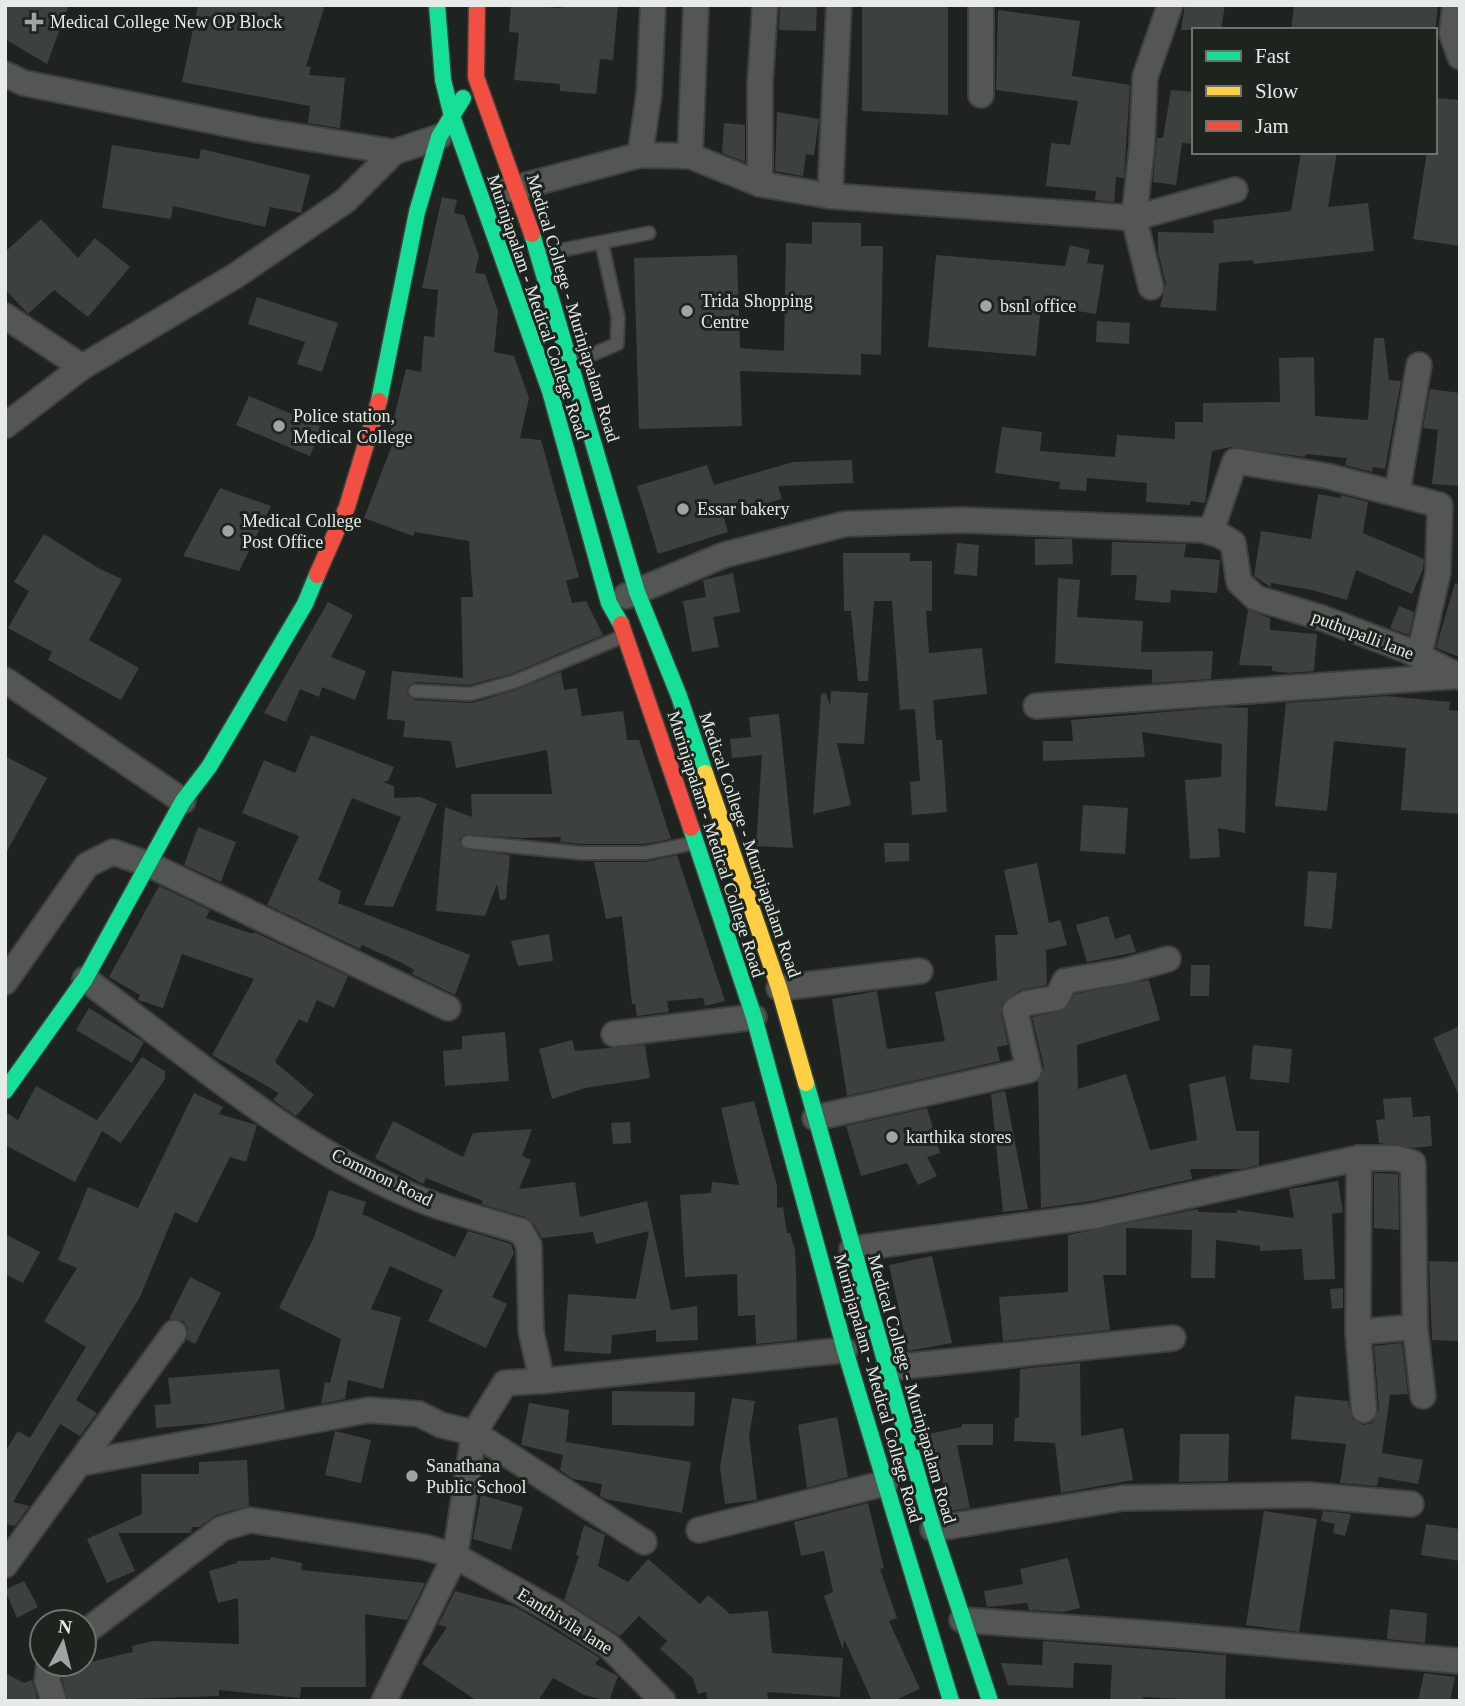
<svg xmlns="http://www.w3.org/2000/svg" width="1465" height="1706" viewBox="0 0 1465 1706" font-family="Georgia,serif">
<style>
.building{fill:#3d413e}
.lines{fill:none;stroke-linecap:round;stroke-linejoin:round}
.lane-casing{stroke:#3c413d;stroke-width:16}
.street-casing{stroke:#3c413d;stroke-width:28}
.fast-casing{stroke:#3c413d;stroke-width:19}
.slow-casing{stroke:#3c413d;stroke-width:19}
.jam-casing{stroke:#3c413d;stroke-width:19}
.lane{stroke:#535654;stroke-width:12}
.street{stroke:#535654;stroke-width:24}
.fast{stroke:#16e098;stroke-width:16}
.slow{stroke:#ffcf43;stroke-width:16}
.jam{stroke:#f24e42;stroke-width:16}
.poi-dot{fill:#a0a5a1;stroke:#1d241e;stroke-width:2.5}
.labels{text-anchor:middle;stroke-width:6;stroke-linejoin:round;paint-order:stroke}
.poi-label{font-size:18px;fill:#e6ebe7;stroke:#1d241e;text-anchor:start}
.street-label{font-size:18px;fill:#e6ebe7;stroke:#1d241e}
</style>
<rect width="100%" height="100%" fill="#1e231f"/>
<g class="building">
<path d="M5,5H69L47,64L5,39Z"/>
<path d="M198,5H325L306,66L311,67L309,75L345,78L340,128L308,123L310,106L182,82Z"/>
<path d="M511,5L561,8L562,5H618L613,60L600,59L596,94L560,91V84L514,80L519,33L509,32Z"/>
<path d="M780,5H817L816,31L779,30Z"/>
<path d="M862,5H948V115L862,111Z"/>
<path d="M1185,5H1225L1221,30H1181Z"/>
<path d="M1294,5H1438L1435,30H1291Z"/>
<path d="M998,10L1080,21L1072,76L1130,85L1124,178L1116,177L1114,202L1095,200L1096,191L1046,186L1051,143L1070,145L1078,101L996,90Z"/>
<path d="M1171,90L1194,92V144L1182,143L1176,185L1153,182L1157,138H1163Z"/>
<path d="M1435,98L1460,100V246L1413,239L1427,152H1435Z"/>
<path d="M777,112L819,119L814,155L806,154L803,176L775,171Z"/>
<path d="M724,123L745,125V162L722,153Z"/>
<path d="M112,145L199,159L201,149L310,175L301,213L270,207L265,227L173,206L171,219L102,208Z"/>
<path d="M1301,152H1337L1328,207L1368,203L1374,251L1254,264L1253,260L1219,263L1216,311L1160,307L1166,284L1158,252V232L1214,233L1213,220L1291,211Z"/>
<path d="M442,197L457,200L454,213L464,215L479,256L475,273L485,274L498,311L494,352L514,356L529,398L520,438L541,440L579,577L566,581L572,603L586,601L603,635L511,674L469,685L415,682L408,686L407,694L415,700L472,703L516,690L561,672L564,690L577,688L582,716L623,711L627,740H639L671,839L644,844H581L560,842L561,837L522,838L465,834L459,840L464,849L510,855L506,899L500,900L497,884L485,916L436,911L445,807L472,817L471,794H552L547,750L456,768L451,741L403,737L405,721L387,719L392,671L463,678L461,597H473L469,541L415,532L413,536L364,518L394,440L389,438L406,369L421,372L424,336L434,337L438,290L422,288Z"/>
<path d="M41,219L78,258L95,238L130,267L88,317L54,290L28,314L5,289V252Z"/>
<path d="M812,222L861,223V246H883L881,355L861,354V375L740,371L742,426L639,429L634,258L737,255L740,348L784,351L786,243L812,244Z"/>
<path d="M1070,245L1090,250L1087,263L1104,265L1096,314L1041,305L1036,356L928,347L936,255L1065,266Z"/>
<path d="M257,297L338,323L322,372L297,364L305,342L248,324Z"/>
<path d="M1097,321L1130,323L1129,344L1096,342Z"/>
<path d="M1374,338H1384L1389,380L1401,381L1385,469L1373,467L1372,472L1345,465L1347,458L1306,454L1305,457L1231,447L1212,451L1205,503L1190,501V505L1146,502L1147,483L1087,478L1086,491L1059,489L1060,482L995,473L1002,427L1042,432L1040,451L1115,457L1117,435L1175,439V422H1203V403L1280,402L1279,358L1314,357L1315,416L1368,420Z"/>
<path d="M1430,389L1460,393V486L1432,484L1438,430L1423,428Z"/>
<path d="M249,396L322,427L310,456L236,425Z"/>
<path d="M852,460L853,483L778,486L782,499L723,515L728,532L658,554L637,486L707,465L714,485L793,462Z"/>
<path d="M220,488L271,506L239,571L183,556Z"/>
<path d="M1318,494L1340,498L1341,495L1368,502L1363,533L1424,559L1423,569L1412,594L1356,570L1347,600L1312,590L1271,583V587L1254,576L1261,531L1311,539Z"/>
<path d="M44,534L98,568L122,579L89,640L139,668L121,700L48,660L52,652L8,628L29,591L14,582Z"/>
<path d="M1035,539H1072L1073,564L1035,565Z"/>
<path d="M1112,542L1186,544L1184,557L1220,560L1217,593L1171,590L1170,603L1135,600L1137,575H1111Z"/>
<path d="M957,543L979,545L977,576L954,574Z"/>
<path d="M843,553H910V561H932V611H926L929,653L982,648L987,694L933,700L936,740H942L947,812L912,815L910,782L920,781L915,709L900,710L892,601H874L868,681H858L851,611H844Z"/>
<path d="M733,573L740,612L713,617L719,647L692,652L683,601L706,597L703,580Z"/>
<path d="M1058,578L1080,580L1077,617L1143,621L1141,652L1213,651L1211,679L1152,683V670L1055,663Z"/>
<path d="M1455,583L1460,584V657L1436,648Z"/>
<path d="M328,602L353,615L331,657L366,671L355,700L322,687L319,697L300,689L286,722L264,713Z"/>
<path d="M1399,606L1414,612L1409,635L1390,628Z"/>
<path d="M1248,610L1270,618V630L1317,634L1314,671L1289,673L1272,671V666L1239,665Z"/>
<path d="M831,691L868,693L864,744L837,743L851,805L813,814L821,694L826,693L830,706Z"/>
<path d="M1386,696L1450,702L1449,710L1460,711V814L1401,810L1406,748L1334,741L1327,811L1275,806L1286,703Z"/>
<path d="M1224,707L1248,708L1245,833L1218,828L1220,857L1190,859L1185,780L1221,777L1222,744L1142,732L1145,757L1043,761V741H1073L1071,720Z"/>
<path d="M779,714L793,848L756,846L762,755L732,758L730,739L751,737L749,717Z"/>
<path d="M311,735L394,767L388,781L383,782L394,786V798L420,797L437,804L393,907L364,905L401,817L352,798L318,880L341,891L338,903L470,955L455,995L412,974L414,970L400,962L362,945L360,949L267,905L299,836L242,813L264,760L295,773Z"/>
<path d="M5,756L47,778L5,855Z"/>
<path d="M1083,805L1128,808L1125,854L1080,851Z"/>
<path d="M198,827L236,842L221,882L184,865Z"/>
<path d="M884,843H909V861L885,862Z"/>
<path d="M677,855L725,1001L705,1006L703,998L667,1001L669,1012L637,1016L635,1004H632L622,916L606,919L594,862H645Z"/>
<path d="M1037,863L1049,923L1060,920L1067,945L1046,950L1047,985L1020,990L1002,1003L1001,1013L1008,1045L997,1047L1000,1061L847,1096L832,999L877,991L887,1049L945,1041L935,992L997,980L995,935H1018L1004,870Z"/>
<path d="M1308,871L1337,873L1332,929L1304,926Z"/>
<path d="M159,886L210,910L206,918L253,934L254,932L348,976L334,1008L317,1000L307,1023L299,1019L275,1062L314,1095L296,1116L273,1100L279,1093L212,1055L254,979L182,954L163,1008L138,1000L140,995L109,977Z"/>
<path d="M1108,916L1115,939L1130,934L1136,952L1087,962L1076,925Z"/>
<path d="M549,934L553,961L518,966L511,941Z"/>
<path d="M1191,965H1210L1209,996H1190Z"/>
<path d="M1149,980L1160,1020L1077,1045L1078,1089L1126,1074L1150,1150L1197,1140L1189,1084L1225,1076L1236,1131H1259V1165L1242,1169H1190L1192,1179L1092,1201L1041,1208L1038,1081L1044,1067L1032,1017L1065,1010L1075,994Z"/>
<path d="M89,1008L144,1042L132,1063L76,1030Z"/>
<path d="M1460,1026V1098L1433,1038Z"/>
<path d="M505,1032L509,1081L445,1086L443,1051L462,1049V1036Z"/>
<path d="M572,1040L575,1051L645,1045L650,1078L585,1088L552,1099L539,1049Z"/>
<path d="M1253,1045L1292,1049L1289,1083L1250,1079Z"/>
<path d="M142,1057L165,1071V1079L121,1143L102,1131L75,1182L5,1145V1112L18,1120L36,1086L97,1120Z"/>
<path d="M1005,1091L1028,1209L1003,1212L991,1094Z"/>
<path d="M194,1093L223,1107L219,1114L257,1125L246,1162L230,1157L197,1223L175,1212L140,1297L76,1400L97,1413L80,1436L60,1424L13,1502L29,1506L28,1508L15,1526L5,1524V1452L18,1431L30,1438L86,1347L44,1321L77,1268L58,1260L88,1187L138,1208Z"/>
<path d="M1411,1097L1413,1117L1430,1116L1432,1146L1414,1148L1379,1143L1376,1120L1385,1119L1383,1099Z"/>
<path d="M754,1101L777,1186V1208L783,1207L787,1233H790L795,1250L796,1271L797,1340L756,1344L755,1315L738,1316L737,1274L685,1277L680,1195L711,1193L712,1182L739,1185L721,1108Z"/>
<path d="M927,1108L940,1153L927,1157L937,1176L918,1185L907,1163L861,1176L846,1126Z"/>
<path d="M393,1121L463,1157L473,1133L532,1129L522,1156L531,1160L519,1189L575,1182L580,1217L647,1201L671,1310L697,1306L698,1340L656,1342V1330L612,1335L611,1354L564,1351L568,1294L636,1299L649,1231L596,1244L593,1232L542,1238L534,1224L525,1217L481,1204L483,1201L426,1178L423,1184L375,1158Z"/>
<path d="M630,1122L631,1143L613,1144L611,1123Z"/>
<path d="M1374,1173L1398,1174L1399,1230L1374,1228Z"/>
<path d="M1338,1181L1343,1212L1332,1214L1335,1279L1304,1280L1302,1249L1260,1251V1246L1216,1240L1215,1278H1191L1192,1230L1126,1228V1275H1103L1110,1330L1003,1341L999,1297L1068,1292V1235L1198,1209L1199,1212L1237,1213V1210L1294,1218L1289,1189Z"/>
<path d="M329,1190L366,1202L362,1214L455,1257L468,1231L511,1244L514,1253L492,1297L507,1304L486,1348L428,1321L443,1290L390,1266L371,1309L401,1317L383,1389L348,1380L345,1399L321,1404L325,1382L330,1383L341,1339L279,1308L314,1237Z"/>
<path d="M5,1234L40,1252L23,1283L5,1274Z"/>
<path d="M932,1256L952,1343L908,1351L889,1265Z"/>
<path d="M1429,1261L1460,1262V1341L1432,1340Z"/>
<path d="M190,1277L221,1293L195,1344L187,1340L188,1328L183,1321L169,1319Z"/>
<path d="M1343,1288V1308L1332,1309L1330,1289Z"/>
<path d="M1402,1343L1408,1394L1390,1395L1382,1453L1423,1460L1418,1484L1379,1477L1377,1486L1340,1483L1346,1444L1291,1439L1295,1396L1348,1401L1352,1419L1364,1425L1372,1423L1379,1409L1374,1346Z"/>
<path d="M1080,1363L1081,1436L1123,1428L1133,1480L1061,1493L1055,1443L1014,1441L1015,1418H1019L1020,1369Z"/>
<path d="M279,1369L285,1410L214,1423L156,1428L155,1405L171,1404L168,1378Z"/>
<path d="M612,1391L695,1392L694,1426L612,1425Z"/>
<path d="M732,1398L755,1401L749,1436L757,1500L725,1504L720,1467Z"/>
<path d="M529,1403L569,1410L566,1442L691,1462L682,1513L605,1499L600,1496L602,1484L573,1479L560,1470L563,1455L521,1445Z"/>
<path d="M837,1417L848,1477L807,1488L798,1425Z"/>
<path d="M962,1424H993V1445H957L970,1508L951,1511L929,1434L962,1427Z"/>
<path d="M335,1431L371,1440L361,1483L325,1475Z"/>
<path d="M1180,1434H1229L1228,1481L1179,1482Z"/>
<path d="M247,1460L249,1506L216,1515L199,1527H192L191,1533H118L135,1571L107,1583L87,1539L142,1514L141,1474H199V1462Z"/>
<path d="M481,1495L523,1507L511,1550L473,1539Z"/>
<path d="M868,1503L884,1568L880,1569L897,1618L889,1621L920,1689L893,1701H872L844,1639L843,1650L824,1596L833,1592L824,1551L801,1556L794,1522Z"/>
<path d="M1264,1511L1317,1519L1299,1632L1246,1625Z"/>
<path d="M1323,1511L1351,1514L1345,1536L1333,1533L1335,1524L1321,1521Z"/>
<path d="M1426,1524L1460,1529V1561L1421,1555Z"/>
<path d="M584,1525L605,1535L598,1566L628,1582L648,1559L700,1604L708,1595L730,1614L768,1611L772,1653L843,1658L840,1697L767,1692L769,1701H708L706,1692L698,1694L693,1678L660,1649L667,1641L639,1616L620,1636L564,1600L579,1556L576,1555Z"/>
<path d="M271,1557L302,1563L301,1570L425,1583L407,1620L365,1614L366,1687H301L300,1698L219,1690V1696L68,1701L62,1679L64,1668L133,1652L132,1646L153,1641L239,1644L238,1598L218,1603L209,1571L237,1563V1561L270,1560Z"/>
<path d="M1068,1558L1080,1608L1063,1612L1029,1610L1027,1603L987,1607L984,1591L1023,1584L1020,1569Z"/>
<path d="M24,1581L38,1607L17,1618L5,1590Z"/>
<path d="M455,1591L516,1607L600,1658L595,1664L618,1676L609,1701L584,1695L553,1678L538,1701H477L422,1664L447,1627L438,1625Z"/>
<path d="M1390,1609L1427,1613L1425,1643L1387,1639Z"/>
<path d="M1043,1641L1226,1655L1225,1701L1143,1697V1701H1110L1112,1665L1074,1663L1073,1688L1008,1685L1001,1663L1042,1665Z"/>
<path d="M5,1673L24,1683L32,1680L38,1701H5Z"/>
<path d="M1424,1673L1455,1677L1450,1701H1418Z"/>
</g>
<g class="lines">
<defs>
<g id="lane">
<path d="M541,254L649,233"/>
<path d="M575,362L617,344L618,317L602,244"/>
<path d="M415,691L470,694L514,682L624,636"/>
<path d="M468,842L581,853H645L694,843"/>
</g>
<g id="street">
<path d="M981,5V95"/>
<path d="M1455,5L1452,34L1460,57"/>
<path d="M5,74L24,83L258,130L394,152L439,137"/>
<path d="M640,155L649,94L653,5"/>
<path d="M690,156L696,5"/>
<path d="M760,184V84L765,5"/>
<path d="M504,191L640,155L690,156L760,184L830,196L839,5"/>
<path d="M830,196L1134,218L1235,190"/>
<path d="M1151,287L1134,218L1142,146L1145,77L1170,5"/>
<path d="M5,316L82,367"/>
<path d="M5,426L82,367L235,276L345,201L394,152"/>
<path d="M1397,494L1419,365"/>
<path d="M1211,532L1235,461L1327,476L1440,505L1438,573L1419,656"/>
<path d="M626,596L724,555L845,524L962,520L1203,530L1220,535L1233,543L1239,582L1256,598L1322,618L1409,651L1460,677"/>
<path d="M5,680L183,801"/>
<path d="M1036,706L1457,676"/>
<path d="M85,979C191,1057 301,1153 424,1201C456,1213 489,1221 521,1231L529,1245L531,1331L542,1381L505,1383L474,1433L455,1556L384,1701"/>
<path d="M5,982L87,865L113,852L150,865L448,1008"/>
<path d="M779,988L920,971"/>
<path d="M614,1034L754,1017"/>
<path d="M815,1118L1029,1070L1015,1010L1027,1003L1057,998L1065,981L1125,971L1168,959"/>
<path d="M1359,1158L1358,1332L1364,1410"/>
<path d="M852,1249L1095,1216L1359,1158H1396L1413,1163L1415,1327L1423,1396"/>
<path d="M1358,1332L1415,1327"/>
<path d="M888,1368L1173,1338"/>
<path d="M542,1381L845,1350"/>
<path d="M82,1463L369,1410L419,1414L441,1425L474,1433L644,1542"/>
<path d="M933,1529L1123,1498L1308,1495L1411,1504"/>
<path d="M699,1530L886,1483"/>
<path d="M5,1565L174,1333"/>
<path d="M962,1620L1172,1635L1460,1661"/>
<path d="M84,1633L221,1529L250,1520L424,1547L455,1556L561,1615L609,1646L663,1701"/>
<path d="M49,1664L47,1681L54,1701"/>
</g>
<g id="fast">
<path d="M437,5L443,80L452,116L550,391L609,603L621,624"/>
<path d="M532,234L637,592L679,696L705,773"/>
<path d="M379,401L417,212L439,137L463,98"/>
<path d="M691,828L754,1017L845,1350L951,1701"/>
<path d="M806,1083L933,1529L990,1701"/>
<path d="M5,1091L85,979L183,801L209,767L305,604L317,575"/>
</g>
<path id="slow" d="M705,773L779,988L806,1083"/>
<g id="jam">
<path d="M477,5L476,77L532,234"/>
<path d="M317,575L347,507L379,401"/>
<path d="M621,624L691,828"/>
</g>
</defs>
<use href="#lane" class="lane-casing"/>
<use href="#street" class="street-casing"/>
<use href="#fast" class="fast-casing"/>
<use href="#slow" class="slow-casing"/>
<use href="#jam" class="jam-casing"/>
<use href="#lane" class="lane"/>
<use href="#street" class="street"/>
<use href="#fast" class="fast"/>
<use href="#slow" class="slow"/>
<use href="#jam" class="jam"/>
</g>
<g class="poi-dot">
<path d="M30.5 11.5h7v7h7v7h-7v7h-7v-7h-7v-7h7z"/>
<circle cx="986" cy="306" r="7"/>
<circle cx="687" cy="311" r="7"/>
<circle cx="279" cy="426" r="7"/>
<circle cx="683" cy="509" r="7"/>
<circle cx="228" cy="531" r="7"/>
<circle cx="892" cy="1137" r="7"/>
<circle cx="412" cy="1476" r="7"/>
</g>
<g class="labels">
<g class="poi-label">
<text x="50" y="28">Medical College New OP Block</text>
<text x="701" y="307">Trida Shopping<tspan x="701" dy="21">Centre</tspan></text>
<text x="1000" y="312">bsnl office</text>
<text x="293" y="422">Police station,<tspan x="293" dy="21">Medical College</tspan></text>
<text x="697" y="515">Essar bakery</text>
<text x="242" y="527">Medical College<tspan x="242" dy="21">Post Office</tspan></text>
<text x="906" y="1143">karthika stores</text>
<text x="426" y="1472">Sanathana<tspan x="426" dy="21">Public School</tspan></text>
</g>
<g class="street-label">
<text transform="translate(538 307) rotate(71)" y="6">Murinjapalam - Medical College Road</text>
<text transform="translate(573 308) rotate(73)" y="6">Medical College - Murinjapalam Road</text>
<text transform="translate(1363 635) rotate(21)" y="6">puthupalli lane</text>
<text transform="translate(716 844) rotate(72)" y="6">Murinjapalam - Medical College Road</text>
<text transform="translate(750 845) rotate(71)" y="6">Medical College - Murinjapalam Road</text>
<text transform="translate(382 1177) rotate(26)" y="6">Common Road</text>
<text transform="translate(878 1388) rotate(74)" y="6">Murinjapalam - Medical College Road</text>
<text transform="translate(912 1389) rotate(74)" y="6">Medical College - Murinjapalam Road</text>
<text transform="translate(565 1621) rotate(32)" y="6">Eanthivila lane</text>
</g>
</g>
<rect width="1465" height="1706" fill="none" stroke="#e6ebe7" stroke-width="14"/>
<rect x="1192" y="28" width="245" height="126" fill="#1d241e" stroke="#6d746e" stroke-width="2"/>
<rect x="1206" y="51" width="35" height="10" fill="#16e098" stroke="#6d746e" stroke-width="2"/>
<text x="1255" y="63" font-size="21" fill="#e6ebe7">Fast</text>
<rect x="1206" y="86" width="35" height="10" fill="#ffcf43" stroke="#6d746e" stroke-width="2"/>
<text x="1255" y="98" font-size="21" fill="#e6ebe7">Slow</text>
<rect x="1206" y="121" width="35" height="10" fill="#f24e42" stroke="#6d746e" stroke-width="2"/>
<text x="1255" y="133" font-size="21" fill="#e6ebe7">Jam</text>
<g transform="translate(63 1643) rotate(7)"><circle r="33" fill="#1d241e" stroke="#6d746e" stroke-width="2"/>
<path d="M0-5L12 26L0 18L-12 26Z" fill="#a0a5a1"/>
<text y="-10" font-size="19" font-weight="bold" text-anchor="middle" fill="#e6ebe7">N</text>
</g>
</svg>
